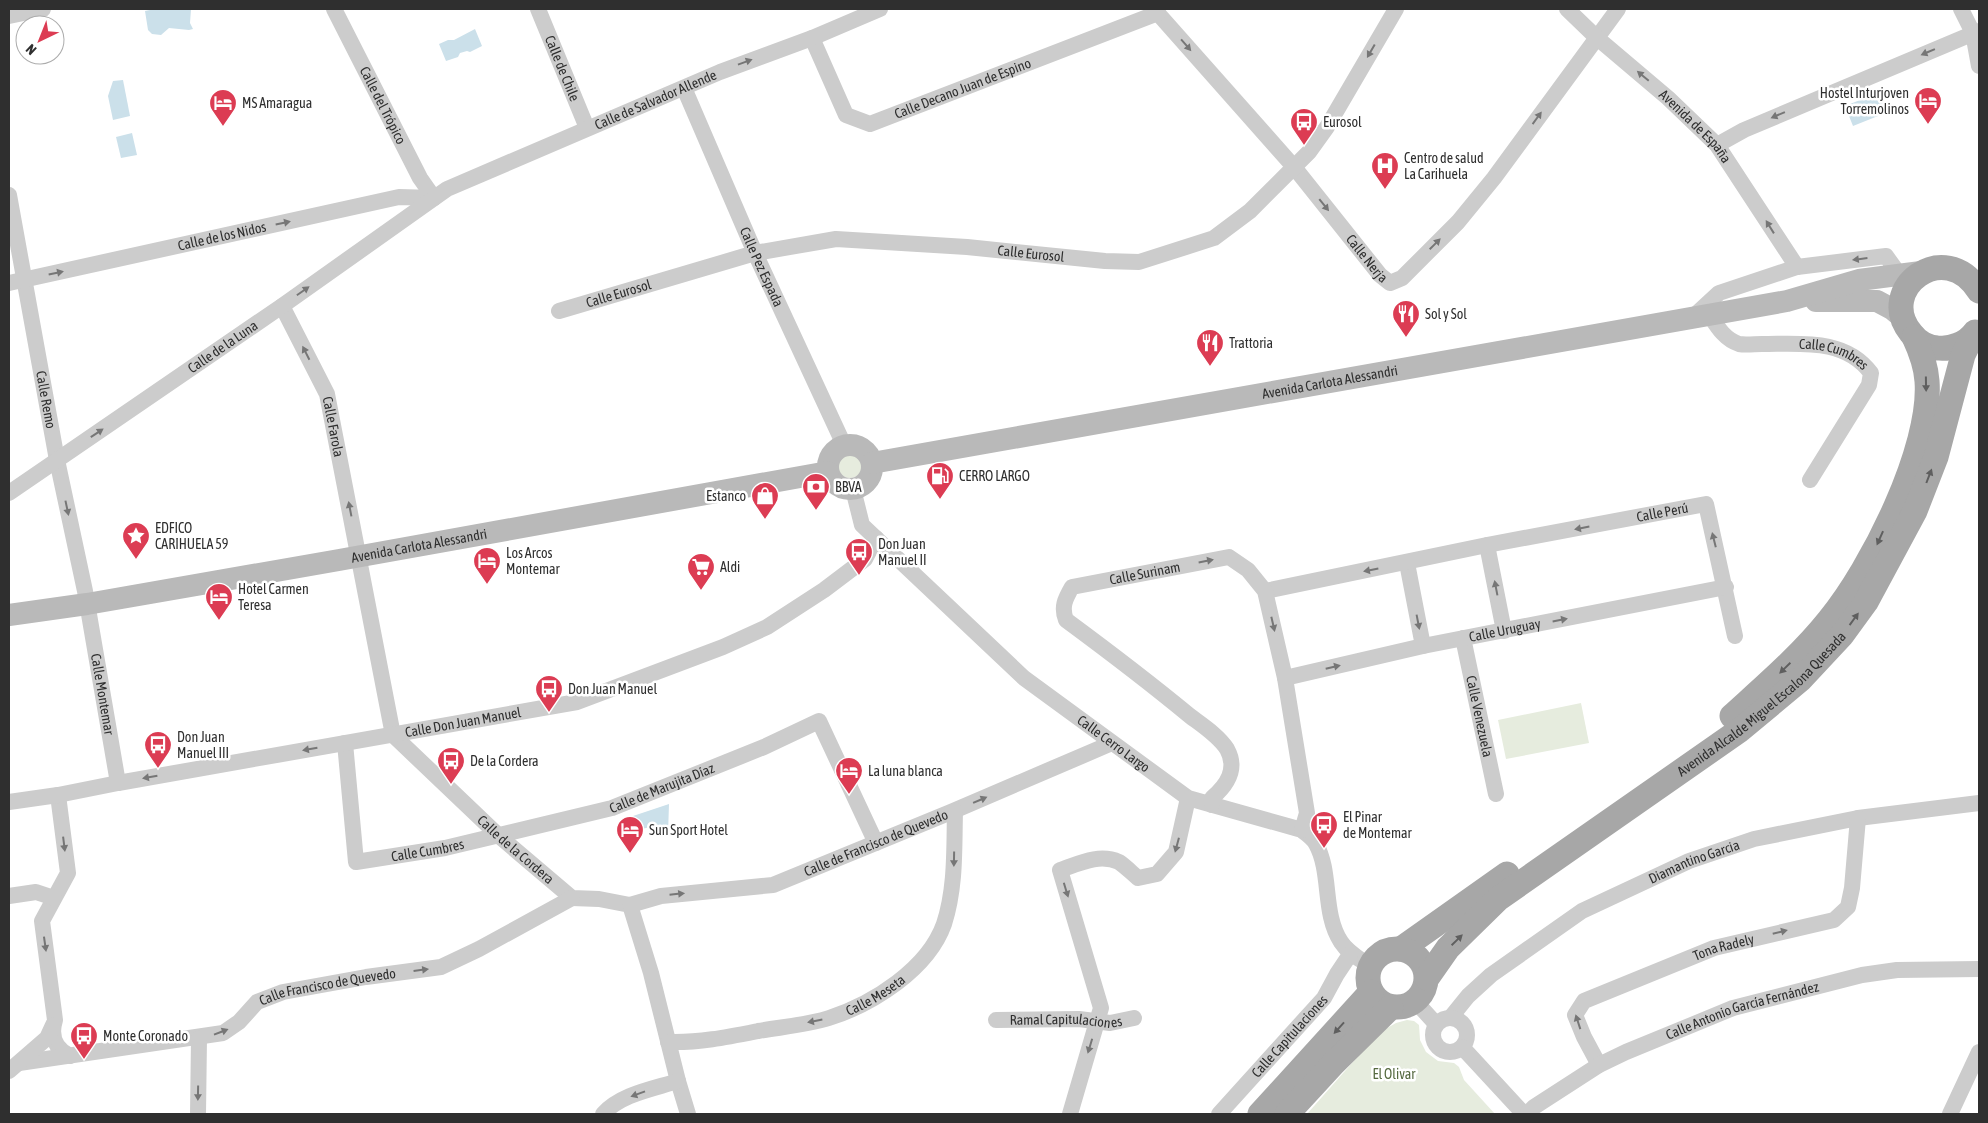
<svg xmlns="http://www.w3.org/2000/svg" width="1988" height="1123" viewBox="0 0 1988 1123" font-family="'Asap Condensed',sans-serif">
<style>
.green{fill:#e6ecde}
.water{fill:#cbe0ea}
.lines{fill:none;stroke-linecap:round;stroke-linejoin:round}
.street{stroke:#ccc;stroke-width:16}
.secondary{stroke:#b9b9b9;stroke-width:22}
.primary{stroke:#a7a7a7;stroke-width:25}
.oneway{fill:#767676}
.oneway2{fill:#5f5f5f}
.labels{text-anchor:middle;stroke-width:5;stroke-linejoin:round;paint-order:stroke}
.street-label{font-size:14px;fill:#2f2f2f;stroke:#fff}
.poi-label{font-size:14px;fill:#2f2f2f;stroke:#fff;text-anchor:start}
.park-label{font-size:14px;fill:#55693f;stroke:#fff}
</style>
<rect width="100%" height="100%" fill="#fff"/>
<g class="green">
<circle cx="850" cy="466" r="12"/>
<path d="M1581,703L1589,743L1506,759L1498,720Z"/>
<path d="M1407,1020L1414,1021L1419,1025L1420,1040L1426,1052L1438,1061L1454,1063L1459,1067L1464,1080L1495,1114H1307L1352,1063L1382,1031L1396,1023Z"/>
</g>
<g class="water">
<path d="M155,9H191L190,23L193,29L189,30L169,28L161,35L152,34L148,30L145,11Z"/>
<path d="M475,29L482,46L470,52L467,51L460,53L458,57L446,61L439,44L448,40H454Z"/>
<path d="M123,80L130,116L113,120L108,96L113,81Z"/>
<path d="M1880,92L1888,112L1853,126L1845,106Z"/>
<path d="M132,133L137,155L121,158L116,137Z"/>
<path d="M669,804L668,834H651L650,827L638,830L633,816Z"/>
</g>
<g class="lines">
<g class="street">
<path id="s1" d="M334,9L420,178L434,198"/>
<path id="s2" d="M538,9L587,128"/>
<path id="s3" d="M1154,9L1294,167L1380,275L1390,283L1402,278L1458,222L1494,178L1618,9"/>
<path id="s4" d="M1567,9L1596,37L1668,98L1717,145L1797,267"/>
<path d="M1961,9L1973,33L1979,66"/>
<path d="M9,16L43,9"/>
<path id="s5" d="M812,38L846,115L870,124L1158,13"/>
<path id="s6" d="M684,88L755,253L844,445"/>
<path d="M1717,145L1744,130L1979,31"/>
<path id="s7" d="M9,195L57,460L85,591L118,783"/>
<path id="s8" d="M9,283L399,197L434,198"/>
<path id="s9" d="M282,306L327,394L393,735L499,836L572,898L599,899L630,905L651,973L678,1081L688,1114"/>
<path id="s10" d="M559,311L755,253L836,239L967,247L1105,261L1139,262L1214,238L1250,211L1309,152L1327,127L1396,9"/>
<path id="s11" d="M1709,314C1717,326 1724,339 1739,344C1745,345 1755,344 1762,344C1801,344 1845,338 1871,373L1869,385L1810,480"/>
<path d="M1693,317L1719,293L1797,267L1886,256L1899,274"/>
<path id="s12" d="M853,489L862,525L1024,678L1188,798L1302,830C1306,834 1313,838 1316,844C1332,873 1322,913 1341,942C1348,953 1360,959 1371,967"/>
<path id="s13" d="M9,493L282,306L447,189L720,72L812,38L880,9"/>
<path d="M1487,545L1504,631"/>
<path d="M1407,563L1423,646"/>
<path id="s14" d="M1265,591L1487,545L1706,504L1735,636"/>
<path id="s15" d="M1463,638L1496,794"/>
<path id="s16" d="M1285,678L1423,646L1726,587"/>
<path id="s17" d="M345,743L356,862L445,848L612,808L764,747L819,721L876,843"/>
<path d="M58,795L68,873L42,921L55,1020C50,1036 55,1049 70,1056"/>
<path id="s18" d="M9,802L58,795L118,783L577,702L723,647L767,627L824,590L865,559L876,538"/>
<path id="s19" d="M1212,805V798C1227,785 1238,769 1227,749C1219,736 1202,725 1190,716C1150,683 1108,651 1066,620C1061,607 1065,599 1072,587L1229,557L1248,570L1265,591L1285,678L1307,813L1302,830"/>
<path d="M9,896L36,892L54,898"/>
<path id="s20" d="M630,905L661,896L773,885L951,812L1112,743"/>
<path d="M1415,1001L1436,1024"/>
<path id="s21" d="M1451,1017L1468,996L1491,975L1582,911L1689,861L1754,839L1858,818L1979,803"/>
<circle cx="1450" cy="1035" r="17"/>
<path id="s22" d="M996,1020L1079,1019L1110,1023L1134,1018"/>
<path id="s23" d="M668,1042C699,1043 728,1037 758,1031C781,1027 807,1025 829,1018C873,1004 928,969 944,924C956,887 954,848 955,811"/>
<path d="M1462,1047L1524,1114"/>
<path id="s24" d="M19,1063L223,1033L239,1022L257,1002L283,992L366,977L441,967L479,949L572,898"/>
<path id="s25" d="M1599,1065L1584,1037L1575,1015L1584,1001L1714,948L1834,920L1848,907L1852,888L1858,818"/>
<path d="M9,1071L47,1038L53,1025"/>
<path d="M198,1114L199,1038"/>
<path d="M603,1114C621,1094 653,1089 678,1081"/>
<path d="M1070,1114L1101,1008L1060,870C1078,864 1099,853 1119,862C1125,866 1132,873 1138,878L1157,874L1176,852L1188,798"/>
<path id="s26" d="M1219,1114L1324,998L1337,974L1351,953"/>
<path id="s27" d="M1527,1114L1534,1107L1599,1065L1626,1052L1733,1008L1862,975L1897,970L1979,969"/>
<path d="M1950,1114L1979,1052"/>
</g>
<g class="secondary">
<path d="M1816,301H1877L1892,309L1903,318"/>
<circle cx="850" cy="467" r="22"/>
<path id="s28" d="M872,463L1787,301L1859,280L1921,272"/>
<path id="s29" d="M9,615L87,604L339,560L828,472"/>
</g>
<g class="primary">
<path d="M1975,332C1967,343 1951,350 1937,348C1927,347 1917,341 1911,333C1875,289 1945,236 1979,291"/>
<path d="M1732,716C1766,685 1801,655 1829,620C1872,568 1932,448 1927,381C1926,365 1921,352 1914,337"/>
<path d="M1401,949L1507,874"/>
<circle cx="1397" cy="978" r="29"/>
<path id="s30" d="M1427,978L1448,948L1498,899L1740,730L1800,680L1842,635L1866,602L1915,511L1936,457L1963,355L1973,335"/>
<path d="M1260,1114L1371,992"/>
<path d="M1287,1114L1334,1063L1391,1007"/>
</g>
</g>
<defs><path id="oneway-solid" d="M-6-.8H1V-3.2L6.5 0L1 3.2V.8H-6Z" transform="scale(1.25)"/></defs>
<g class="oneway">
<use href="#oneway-solid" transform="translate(1186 45) rotate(49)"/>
<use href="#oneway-solid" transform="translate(1371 51) rotate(120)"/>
<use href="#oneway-solid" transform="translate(1928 52) rotate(157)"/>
<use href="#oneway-solid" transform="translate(745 62) rotate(-20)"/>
<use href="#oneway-solid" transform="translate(1643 76) rotate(-140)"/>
<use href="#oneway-solid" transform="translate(1778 115) rotate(157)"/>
<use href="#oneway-solid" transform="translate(1537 118) rotate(-54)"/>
<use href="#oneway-solid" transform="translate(1324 205) rotate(51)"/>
<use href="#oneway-solid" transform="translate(283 223) rotate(-12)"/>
<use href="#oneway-solid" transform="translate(1770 227) rotate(-122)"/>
<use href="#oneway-solid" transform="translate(1435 244) rotate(-45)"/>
<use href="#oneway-solid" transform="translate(1860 259) rotate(173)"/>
<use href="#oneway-solid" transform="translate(56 273) rotate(-12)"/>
<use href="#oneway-solid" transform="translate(303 291) rotate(-35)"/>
<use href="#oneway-solid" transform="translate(306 353) rotate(-117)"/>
<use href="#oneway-solid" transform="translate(97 433) rotate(-34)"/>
<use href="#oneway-solid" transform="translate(67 508) rotate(78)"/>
<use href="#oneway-solid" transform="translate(350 509) rotate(-101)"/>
<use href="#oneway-solid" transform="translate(1582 528) rotate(169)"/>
<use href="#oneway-solid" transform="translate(1714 540) rotate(-104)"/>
<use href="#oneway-solid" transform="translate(1206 561) rotate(-11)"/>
<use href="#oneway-solid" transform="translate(1371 570) rotate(169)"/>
<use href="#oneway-solid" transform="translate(1496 588) rotate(-101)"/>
<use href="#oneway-solid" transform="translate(1560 620) rotate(-11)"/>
<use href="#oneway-solid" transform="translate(1418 622) rotate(79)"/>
<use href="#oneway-solid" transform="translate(1273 624) rotate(77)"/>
<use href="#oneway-solid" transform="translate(1333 667) rotate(-13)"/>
<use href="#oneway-solid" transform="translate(310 749) rotate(170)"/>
<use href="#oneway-solid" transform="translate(150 777) rotate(170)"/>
<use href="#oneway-solid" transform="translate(980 800) rotate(-23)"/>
<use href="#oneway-solid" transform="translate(64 844) rotate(83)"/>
<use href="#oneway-solid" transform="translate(1177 845) rotate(105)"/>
<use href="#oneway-solid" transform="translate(954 859) rotate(91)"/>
<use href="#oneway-solid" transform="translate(1066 890) rotate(73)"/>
<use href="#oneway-solid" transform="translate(677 894) rotate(-6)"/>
<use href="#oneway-solid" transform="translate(1780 932) rotate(-14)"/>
<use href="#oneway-solid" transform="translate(45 944) rotate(82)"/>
<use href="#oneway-solid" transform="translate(421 970) rotate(-7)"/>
<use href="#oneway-solid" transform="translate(815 1021) rotate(169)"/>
<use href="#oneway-solid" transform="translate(1578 1022) rotate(-108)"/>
<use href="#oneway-solid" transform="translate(221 1032) rotate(-21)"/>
<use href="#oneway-solid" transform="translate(1090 1046) rotate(107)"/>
<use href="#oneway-solid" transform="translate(198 1093) rotate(91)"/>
<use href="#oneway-solid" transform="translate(638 1094) rotate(160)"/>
</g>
<g class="oneway2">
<use href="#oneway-solid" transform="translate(1926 384) rotate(89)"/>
<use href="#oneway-solid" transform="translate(1929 476) rotate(-69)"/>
<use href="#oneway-solid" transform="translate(1880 538) rotate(114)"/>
<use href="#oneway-solid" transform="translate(1854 619) rotate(-54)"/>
<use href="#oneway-solid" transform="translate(1785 668) rotate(136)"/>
<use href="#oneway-solid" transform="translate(1457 940) rotate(-44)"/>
<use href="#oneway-solid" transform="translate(1339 1028) rotate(132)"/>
</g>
<defs>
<symbol id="hotel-pin" viewBox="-11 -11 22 30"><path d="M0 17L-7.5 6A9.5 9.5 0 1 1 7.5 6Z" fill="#dc3c53" stroke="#fff"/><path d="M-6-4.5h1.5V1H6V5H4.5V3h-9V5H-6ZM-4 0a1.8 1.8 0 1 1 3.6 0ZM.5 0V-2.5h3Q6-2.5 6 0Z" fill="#fff"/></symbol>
<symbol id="bus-pin" viewBox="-11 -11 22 30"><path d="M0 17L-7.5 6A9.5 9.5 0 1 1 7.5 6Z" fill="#dc3c53" stroke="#fff"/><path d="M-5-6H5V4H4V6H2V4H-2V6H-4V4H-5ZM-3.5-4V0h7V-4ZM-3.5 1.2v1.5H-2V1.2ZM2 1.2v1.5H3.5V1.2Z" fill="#fff"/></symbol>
<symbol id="hospital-pin" viewBox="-11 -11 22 30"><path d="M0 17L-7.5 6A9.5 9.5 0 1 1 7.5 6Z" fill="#dc3c53" stroke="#fff"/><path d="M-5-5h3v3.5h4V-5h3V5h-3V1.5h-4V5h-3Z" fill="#fff"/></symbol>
<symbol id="restaurant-pin" viewBox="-11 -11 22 30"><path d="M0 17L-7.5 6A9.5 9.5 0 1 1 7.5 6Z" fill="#dc3c53" stroke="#fff"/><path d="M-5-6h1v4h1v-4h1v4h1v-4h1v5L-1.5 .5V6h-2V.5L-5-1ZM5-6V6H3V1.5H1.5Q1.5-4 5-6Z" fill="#fff"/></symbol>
<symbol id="fuel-pin" viewBox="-11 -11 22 30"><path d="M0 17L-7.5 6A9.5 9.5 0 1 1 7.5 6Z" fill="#dc3c53" stroke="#fff"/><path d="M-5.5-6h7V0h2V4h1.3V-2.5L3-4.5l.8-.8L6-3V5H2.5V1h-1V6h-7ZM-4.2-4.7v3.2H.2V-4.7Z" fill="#fff"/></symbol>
<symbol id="bank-pin" viewBox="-11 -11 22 30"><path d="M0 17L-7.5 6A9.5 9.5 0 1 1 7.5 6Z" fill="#dc3c53" stroke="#fff"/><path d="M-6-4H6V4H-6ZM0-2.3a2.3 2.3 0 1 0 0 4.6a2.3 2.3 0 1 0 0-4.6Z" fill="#fff"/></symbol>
<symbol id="shop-pin" viewBox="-11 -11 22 30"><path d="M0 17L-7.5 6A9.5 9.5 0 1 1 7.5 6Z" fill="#dc3c53" stroke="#fff"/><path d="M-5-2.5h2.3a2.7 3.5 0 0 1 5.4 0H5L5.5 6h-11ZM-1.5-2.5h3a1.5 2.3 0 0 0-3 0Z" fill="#fff"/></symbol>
<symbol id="sight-pin" viewBox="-11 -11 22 30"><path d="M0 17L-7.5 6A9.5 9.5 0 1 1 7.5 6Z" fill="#dc3c53" stroke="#fff"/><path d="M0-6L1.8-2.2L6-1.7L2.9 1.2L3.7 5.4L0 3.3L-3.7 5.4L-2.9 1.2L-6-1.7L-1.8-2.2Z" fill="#fff"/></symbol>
<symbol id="supermarket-pin" viewBox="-11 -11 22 30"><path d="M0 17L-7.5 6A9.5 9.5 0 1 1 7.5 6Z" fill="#dc3c53" stroke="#fff"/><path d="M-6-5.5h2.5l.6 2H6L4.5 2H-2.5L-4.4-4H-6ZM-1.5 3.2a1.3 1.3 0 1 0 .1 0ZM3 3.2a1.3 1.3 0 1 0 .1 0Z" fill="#fff"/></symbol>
</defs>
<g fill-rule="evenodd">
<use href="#hotel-pin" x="1912" y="85" width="32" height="43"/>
<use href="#hotel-pin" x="207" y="87" width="32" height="43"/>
<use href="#bus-pin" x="1288" y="106" width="32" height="43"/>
<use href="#hospital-pin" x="1369" y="150" width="32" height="43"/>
<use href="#restaurant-pin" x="1390" y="298" width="32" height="43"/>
<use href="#restaurant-pin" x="1194" y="327" width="32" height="43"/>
<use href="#fuel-pin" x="924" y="460" width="32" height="43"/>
<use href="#bank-pin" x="800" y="471" width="32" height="43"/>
<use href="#shop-pin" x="749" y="480" width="32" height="43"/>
<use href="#sight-pin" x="120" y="520" width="32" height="43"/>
<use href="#bus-pin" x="843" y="536" width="32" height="43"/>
<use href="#hotel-pin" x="471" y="545" width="32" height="43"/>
<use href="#supermarket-pin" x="685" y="551" width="32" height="43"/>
<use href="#hotel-pin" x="203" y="581" width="32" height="43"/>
<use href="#bus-pin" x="533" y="673" width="32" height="43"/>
<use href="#bus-pin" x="142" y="729" width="32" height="43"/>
<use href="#bus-pin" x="435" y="745" width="32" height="43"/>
<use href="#hotel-pin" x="833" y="755" width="32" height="43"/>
<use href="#bus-pin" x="1308" y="809" width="32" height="43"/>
<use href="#hotel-pin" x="614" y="814" width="32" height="43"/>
<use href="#bus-pin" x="68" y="1020" width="32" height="43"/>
</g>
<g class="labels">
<g class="street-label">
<text dy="5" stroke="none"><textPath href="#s2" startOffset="64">Calle de Chile</textPath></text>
<text dy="5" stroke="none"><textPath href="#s5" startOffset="209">Calle Decano Juan de Espino</textPath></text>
<text dy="5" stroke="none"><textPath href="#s13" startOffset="760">Calle de Salvador Allende</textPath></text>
<text dy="5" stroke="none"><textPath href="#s1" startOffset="108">Calle del Trópico</textPath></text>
<text dy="5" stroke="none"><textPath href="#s4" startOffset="174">Avenida de España</textPath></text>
<text dy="5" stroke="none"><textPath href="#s8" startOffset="218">Calle de los Nidos</textPath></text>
<text dy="5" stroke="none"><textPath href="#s10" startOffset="482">Calle Eurosol</textPath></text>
<text dy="5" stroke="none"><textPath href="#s3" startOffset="328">Calle Nerja</textPath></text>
<text dy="5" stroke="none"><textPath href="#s6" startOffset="195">Calle Pez Espada</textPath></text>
<text dy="5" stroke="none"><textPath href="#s10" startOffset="62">Calle Eurosol</textPath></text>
<text dy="5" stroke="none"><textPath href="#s13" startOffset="259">Calle de la Luna</textPath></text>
<text dy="5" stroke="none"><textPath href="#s11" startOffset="140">Calle Cumbres</textPath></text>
<text dy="5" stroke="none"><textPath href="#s28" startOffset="465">Avenida Carlota Alessandri</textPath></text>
<text dy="5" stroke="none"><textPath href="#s7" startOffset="208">Calle Remo</textPath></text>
<text dy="5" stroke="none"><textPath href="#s9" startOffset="132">Calle Farola</textPath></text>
<text dy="5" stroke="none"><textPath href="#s14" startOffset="405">Calle Perú</textPath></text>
<text dy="5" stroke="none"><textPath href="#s29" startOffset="416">Avenida Carlota Alessandri</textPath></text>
<text dy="5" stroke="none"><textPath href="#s19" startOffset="379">Calle Surinam</textPath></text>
<text dy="5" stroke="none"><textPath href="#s16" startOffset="225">Calle Uruguay</textPath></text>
<text dy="5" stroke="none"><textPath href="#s7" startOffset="508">Calle Montemar</textPath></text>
<text dy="5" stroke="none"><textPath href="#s30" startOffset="435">Avenida Alcalde Miguel Escalona Quesada</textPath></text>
<text dy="5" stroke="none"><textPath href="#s15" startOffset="80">Calle Venezuela</textPath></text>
<text dy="5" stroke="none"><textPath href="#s18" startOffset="461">Calle Don Juan Manuel</textPath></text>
<text dy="5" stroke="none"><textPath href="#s12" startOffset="371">Calle Cerro Largo</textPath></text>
<text dy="5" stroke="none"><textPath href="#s17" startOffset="435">Calle de Marujita Díaz</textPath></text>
<text dy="5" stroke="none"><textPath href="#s20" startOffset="256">Calle de Francisco de Quevedo</textPath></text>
<text dy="5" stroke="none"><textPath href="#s9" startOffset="614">Calle de la Cordera</textPath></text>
<text dy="5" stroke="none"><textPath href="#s17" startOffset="192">Calle Cumbres</textPath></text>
<text dy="5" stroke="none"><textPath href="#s21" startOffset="292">Diamantino Garcia</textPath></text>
<text dy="5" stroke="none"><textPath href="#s25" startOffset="222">Tona Radely</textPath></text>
<text dy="5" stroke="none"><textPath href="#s24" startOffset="325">Calle Francisco de Quevedo</textPath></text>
<text dy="5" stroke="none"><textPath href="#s23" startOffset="215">Calle Meseta</textPath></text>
<text dy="5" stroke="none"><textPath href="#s27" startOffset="241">Calle Antonio García Fernández</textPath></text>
<text dy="5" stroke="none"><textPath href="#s22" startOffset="70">Ramal Capitulaciones</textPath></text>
<text dy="5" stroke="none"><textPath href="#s26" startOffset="105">Calle Capitulaciones</textPath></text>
</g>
<g class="poi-label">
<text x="1909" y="98" text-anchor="end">Hostel Inturjoven<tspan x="1909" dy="16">Torremolinos</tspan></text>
<text x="242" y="108">MS Amaragua</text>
<text x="1323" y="127">Eurosol</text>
<text x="1404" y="163">Centro de salud<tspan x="1404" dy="16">La Carihuela</tspan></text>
<text x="1425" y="319">Sol y Sol</text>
<text x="1229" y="348">Trattoria</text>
<text x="959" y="481">CERRO LARGO</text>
<text x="835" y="492">BBVA</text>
<text x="746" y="501" text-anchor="end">Estanco</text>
<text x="155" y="533">EDFICO<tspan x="155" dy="16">CARIHUELA 59</tspan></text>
<text x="878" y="549">Don Juan<tspan x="878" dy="16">Manuel II</tspan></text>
<text x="506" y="558">Los Arcos<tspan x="506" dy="16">Montemar</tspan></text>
<text x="720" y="572">Aldi</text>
<text x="238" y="594">Hotel Carmen<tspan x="238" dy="16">Teresa</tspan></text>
<text x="568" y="694">Don Juan Manuel</text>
<text x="177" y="742">Don Juan<tspan x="177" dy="16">Manuel III</tspan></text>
<text x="470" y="766">De la Cordera</text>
<text x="868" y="776">La luna blanca</text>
<text x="1343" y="822">El Pinar<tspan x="1343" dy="16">de Montemar</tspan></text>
<text x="649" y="835">Sun Sport Hotel</text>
<text x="103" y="1041">Monte Coronado</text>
</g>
<g class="park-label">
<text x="1394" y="1079">El Olivar</text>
</g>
</g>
<rect width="1988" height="1123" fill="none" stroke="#2f2f2f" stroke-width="20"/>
<g transform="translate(40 40) rotate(223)"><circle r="24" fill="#ffffff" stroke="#acacac"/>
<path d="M0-4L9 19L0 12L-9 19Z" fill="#dc3c53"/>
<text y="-8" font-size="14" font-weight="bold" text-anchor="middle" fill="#2f2f2f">N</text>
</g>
</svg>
